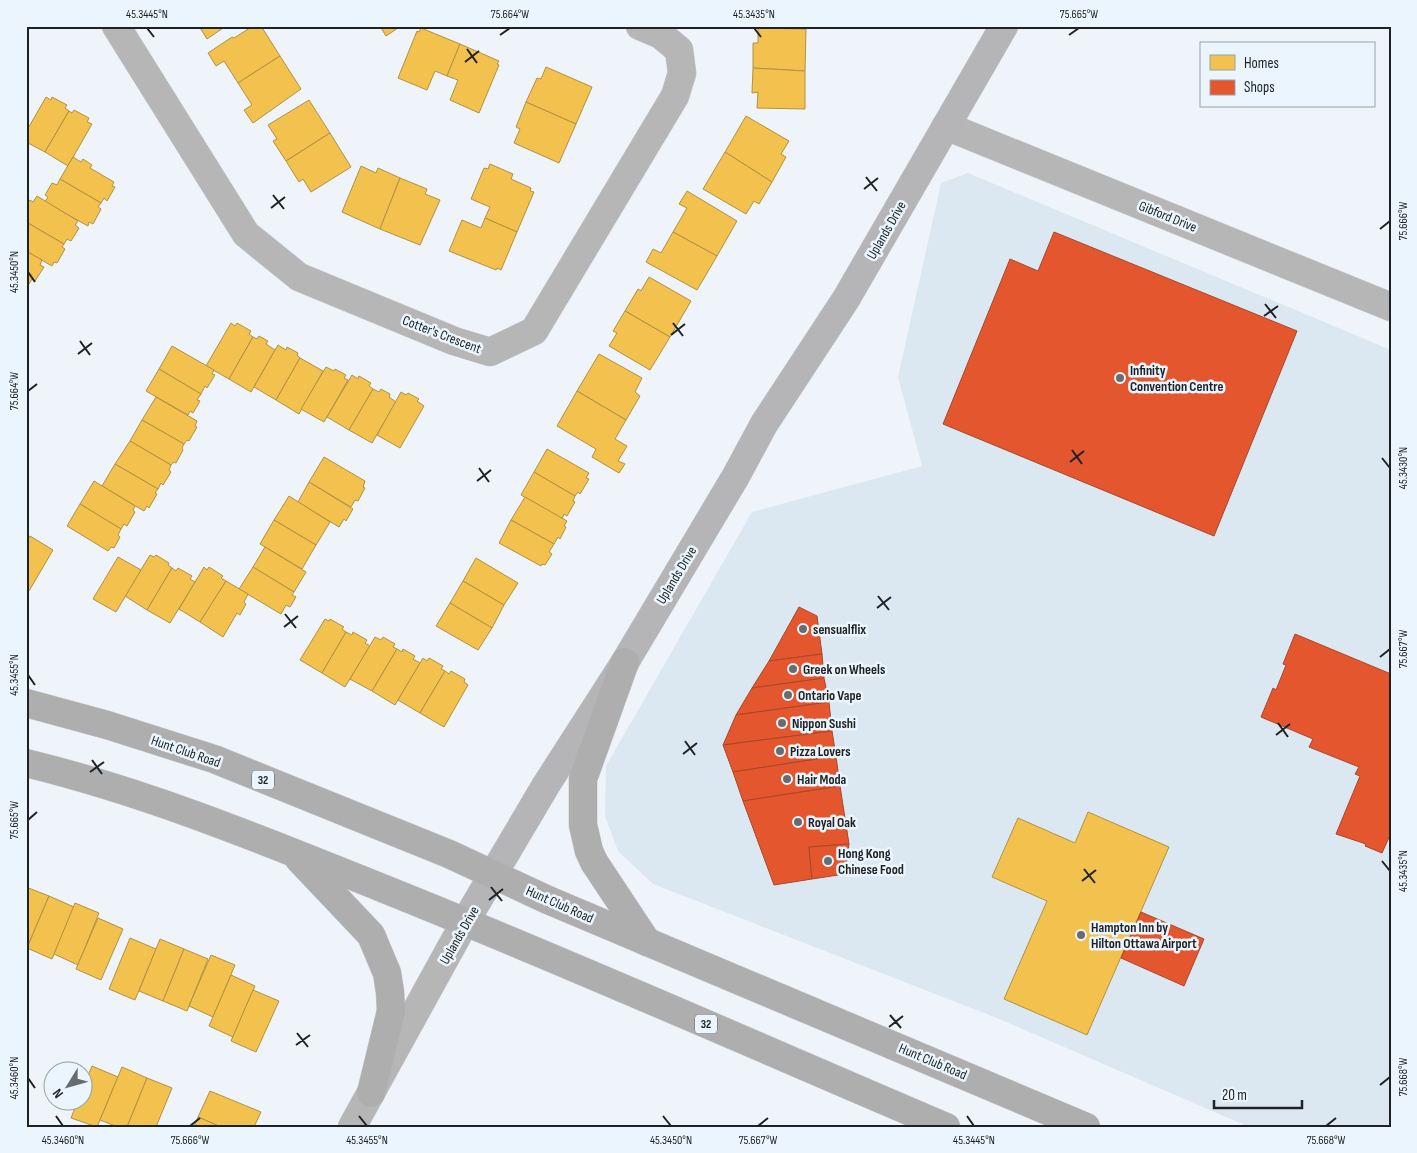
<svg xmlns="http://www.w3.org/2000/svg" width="1417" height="1153" viewBox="0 0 1417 1153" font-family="'Sofia Sans Condensed',sans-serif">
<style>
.built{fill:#dce8f1}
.homes{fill:#f2c14e;stroke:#b29142}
.shops{fill:#e4572e;stroke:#a9472b}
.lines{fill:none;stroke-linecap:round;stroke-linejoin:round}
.minor-casing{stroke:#c9ced2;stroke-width:29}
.tertiary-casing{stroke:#c9ced2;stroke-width:29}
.secondary-casing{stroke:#c9ced2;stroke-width:29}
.primary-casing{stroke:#c9ced2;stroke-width:29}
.minor{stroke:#b7b6b6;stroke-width:28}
.tertiary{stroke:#b7b6b6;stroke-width:28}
.secondary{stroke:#b5b5b7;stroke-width:28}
.primary{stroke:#aeaeaf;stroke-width:28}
.ticks{fill:none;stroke:#1e2225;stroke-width:2}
.poi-dot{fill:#676c6f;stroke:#eaf5fd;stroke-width:2}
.labels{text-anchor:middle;stroke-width:5;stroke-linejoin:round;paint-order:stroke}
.shield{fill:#eaf5fd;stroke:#5b6166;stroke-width:1}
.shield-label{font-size:12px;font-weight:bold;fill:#1e2225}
.street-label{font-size:14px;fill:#1e2225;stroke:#eaf5fd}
.poi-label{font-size:14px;font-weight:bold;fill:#1e2225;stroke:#eaf5fd;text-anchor:start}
.neatline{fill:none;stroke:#1e2225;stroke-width:2}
.ticks-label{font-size:12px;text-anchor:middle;fill:#1e2225}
</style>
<rect width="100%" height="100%" fill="#eef4f9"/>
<path class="built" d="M968,173L1391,350V1127H1249L997,1018L653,884L618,851L605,816L606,766L752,512L922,466L898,377L941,183Z"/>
<g class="homes">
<path d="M199,26H226L207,39Z"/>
<path d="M253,26H261L280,56L238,83L224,61L216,66L208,53L232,37L234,38Z"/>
<path d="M380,26H401L386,36Z"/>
<path d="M421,28L460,44L447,76L435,71L427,90L398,78L417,31L419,32Z"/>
<path d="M758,28L806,29L805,71L753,68V43H758Z"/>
<path d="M460,44L499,61L497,64L499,65L479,113L450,100L458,80L447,76Z"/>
<path d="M280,56L301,89L253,123L244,110L252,105L238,83Z"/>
<path d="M546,67L592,87L576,124L526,102L537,78L541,79Z"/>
<path d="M753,68L805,71V109L757,108L758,92L752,93Z"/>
<path d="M46,97L51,100L52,97L67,105L65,108L69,111L45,152L26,142V132Z"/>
<path d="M309,100L330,133L286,161L273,141L277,139L268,125Z"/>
<path d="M526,102L576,124L559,163L514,143L520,129L516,127Z"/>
<path d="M74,110L89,118L87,122L92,124L68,166L45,152L69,111L72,113Z"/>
<path d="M746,116L789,141L781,154L786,157L772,182L725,152Z"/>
<path d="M330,133L351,167L311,192L303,179L299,182L286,161Z"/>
<path d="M725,152L772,182L759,204L754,201L746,214L703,189Z"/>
<path d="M73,157L81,162L83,159L92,165L90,168L114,182L112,186L115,187L107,201L104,198L101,203L60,179Z"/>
<path d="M490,164L513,174L511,179L531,188L530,191L534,192L517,232L485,218L490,207L471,199L484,168L488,169Z"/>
<path d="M361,166L376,173L378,168L400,178L380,229L342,212Z"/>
<path d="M400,178L427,189L425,194L440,200L420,245L380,229Z"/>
<path d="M60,179L101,203L98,207L101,209L93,224L89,222L88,226L45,202L48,197L45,195L52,183L57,185Z"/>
<path d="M687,191L737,221L717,256L673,232L687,208L679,204Z"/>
<path d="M37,196L78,221L75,225L79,228L71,241L67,239L64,244L26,222V206L30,200L33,202Z"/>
<path d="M485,218L517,232L501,270L497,268L496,270L449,251L462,220L481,228Z"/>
<path d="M26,222L64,244L62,247L65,249L57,263L54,262L52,266L26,251Z"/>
<path d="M673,232L717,256L697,290L646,262L653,249L661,253Z"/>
<path d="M26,251L42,260L40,265L44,267L35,281L32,279L29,284L26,282Z"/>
<path d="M649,277L691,301L670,337L625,311L638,289L641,291Z"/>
<path d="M625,311L670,337L650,370L609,346L617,333L613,331Z"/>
<path d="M231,323L235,326L237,323L251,331L249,334L253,337L229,379L206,366Z"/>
<path d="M259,336L268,341L266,344L275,350L251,392L229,379L253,337L257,339Z"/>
<path d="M278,345L286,350L287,347L298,353L297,355L300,358L276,400L254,387Z"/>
<path d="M172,346L214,370L212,374L215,375L207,388L205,386L201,394L159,369Z"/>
<path d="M599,354L642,378L635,392L640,396L626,420L577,391Z"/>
<path d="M300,358L323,371L299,414L276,400Z"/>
<path d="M326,367L334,371L335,369L346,375L344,378L348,380L324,422L301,409Z"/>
<path d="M159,369L201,394L197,400L200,401L193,413L190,411L188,415L146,391Z"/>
<path d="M352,375L358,379L359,376L371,383L369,386L373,389L349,430L327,417Z"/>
<path d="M373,389L379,392L381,389L390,394L389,397L396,402L372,443L349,430Z"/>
<path d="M577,391L626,420L615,439L627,446L618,461L625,464L619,473L592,457L596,449L557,426Z"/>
<path d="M401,392L406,395L408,393L419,399L417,401L424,406L400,448L377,435Z"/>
<path d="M156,397L197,421L195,426L197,427L189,441L187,440L184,444L142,420Z"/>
<path d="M142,420L184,444L182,448L183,450L176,463L174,462L171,465L130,441Z"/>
<path d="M130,441L171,465L169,470L171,472L163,485L161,483L158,489L115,464Z"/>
<path d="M547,449L589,473L586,478L589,479L580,494L578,492L575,496L534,472Z"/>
<path d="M324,457L365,481L363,487L365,488L358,501L355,500L351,507L309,482Z"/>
<path d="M115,464L158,489L155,493L157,494L149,508L147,506L144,511L102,486Z"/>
<path d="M534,472L575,496L573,501L575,502L567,516L564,514L562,519L521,495Z"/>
<path d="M94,481L135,506L133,510L135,512L127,526L124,524L121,529L80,504Z"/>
<path d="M309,482L353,509L346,521L344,519L339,527L298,502Z"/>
<path d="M289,496L330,522L316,545L274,520Z"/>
<path d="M525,497L567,521L564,526L566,527L560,539L558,537L554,544L511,520Z"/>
<path d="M80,504L121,529L118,535L120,537L114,548L111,547L108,551L67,526Z"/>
<path d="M274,520L316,545L302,569L260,544Z"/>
<path d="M511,520L554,544L549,552L552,554L545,565L542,564L541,566L499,543Z"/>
<path d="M30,536L53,550L29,591L26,590V543Z"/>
<path d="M265,547L306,572L294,592L253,567Z"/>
<path d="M150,555L154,557L156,555L169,563L168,565L172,568L147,610L125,596Z"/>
<path d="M118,557L141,570L116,612L93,599Z"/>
<path d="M476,558L518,583L504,605L463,581Z"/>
<path d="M204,567L207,570L209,567L223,576L221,578L226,581L200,622L179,609Z"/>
<path d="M253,567L294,592L292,595L296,597L290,607L286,605L281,614L239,589Z"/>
<path d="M172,568L176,571L178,568L192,576L190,579L195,582L170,623L147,610Z"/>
<path d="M226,581L248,594L244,602L246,604L240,615L237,613L223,637L200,622Z"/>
<path d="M463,581L504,605L492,628L450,603Z"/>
<path d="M450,603L492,628L478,650L436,626Z"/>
<path d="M325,619L329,621L330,619L344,627L342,629L346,632L322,673L300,660Z"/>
<path d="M346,632L352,635L353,632L367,640L365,643L370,646L345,687L322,673Z"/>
<path d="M375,637L381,640L383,637L395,644L393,647L397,649L372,691L350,679Z"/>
<path d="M397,649L402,652L403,649L415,656L413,659L420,663L395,705L372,691Z"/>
<path d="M423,658L427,661L429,658L443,666L441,669L445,671L420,713L398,700Z"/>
<path d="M445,671L449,674L451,671L465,679L464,682L468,685L444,727L420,713Z"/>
<path d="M1088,812L1169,847L1087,1035L1004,999L1047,901L992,877L1018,818L1075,843Z"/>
<path d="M26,887L49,896L27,948H26Z"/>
<path d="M49,896L74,907L52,959L27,948Z"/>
<path d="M75,903L99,913L78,965L54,954Z"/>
<path d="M98,918L123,929L101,980L76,969Z"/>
<path d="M130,938L156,949L135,1000L109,989Z"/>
<path d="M160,939L184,949L163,1001L139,991Z"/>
<path d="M184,949L208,959L187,1011L163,1001Z"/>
<path d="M211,955L235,965L213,1017L189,1006Z"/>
<path d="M231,975L255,986L233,1037L209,1026Z"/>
<path d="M253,990L279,1001L256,1052L231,1041Z"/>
<path d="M92,1066L118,1077L97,1127L71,1118L78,1100H82V1090Z"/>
<path d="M122,1067L147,1078L127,1127H118L100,1120Z"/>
<path d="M147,1078L172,1088L156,1127H127Z"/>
<path d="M210,1091L261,1112L254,1127H221L198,1117Z"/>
<path d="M198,1117L221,1127H194Z"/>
</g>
<g class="shops">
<path d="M1054,232L1297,331L1214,536L943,424L1010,259L1038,271Z"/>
<path d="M799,607L817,616L822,654L769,661Z"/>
<path d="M1295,634L1391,674V833L1382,853L1365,846L1366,844L1336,834L1360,776L1355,774L1359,767L1309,747L1313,739L1261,717L1273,688L1276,690L1286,665L1283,664Z"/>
<path d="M822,654L824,678L752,688L769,661Z"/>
<path d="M824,678L829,702L736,715L752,688Z"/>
<path d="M829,702L832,731L723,745L736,715Z"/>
<path d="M832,731L836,756L733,772L723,745Z"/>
<path d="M836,756L840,786L743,801L733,772Z"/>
<path d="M840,786L849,844L809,847L812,879L774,885L743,801Z"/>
<path d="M849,844L845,874L812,879L809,847Z"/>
<path d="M1141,912L1204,939L1184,986L1121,958Z"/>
</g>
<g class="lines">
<defs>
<g id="minor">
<path d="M116,26L246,234L299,277L454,341L490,352L534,331L675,96L682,73L679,50L661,35L640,26"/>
<path d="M946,126L1391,307"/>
</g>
<path id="tertiary" d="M352,1127L465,922"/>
<path id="secondary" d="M465,922L546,785L625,662L736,476L764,424L846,299L1004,26"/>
<g id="primary">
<path d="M625,662L583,779V825L589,851L594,862L647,942"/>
<path d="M26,703L107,725L214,759L449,854L548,900L1086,1127"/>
<path d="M26,763C149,793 265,841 382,888C572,964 758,1047 946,1127"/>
<path d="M299,859L371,935L387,973L390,992L391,1011L371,1093"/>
</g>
</defs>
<use href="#minor" class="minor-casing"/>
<use href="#tertiary" class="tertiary-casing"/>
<use href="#secondary" class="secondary-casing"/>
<use href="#primary" class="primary-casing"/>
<use href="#minor" class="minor"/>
<use href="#tertiary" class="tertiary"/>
<use href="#secondary" class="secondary"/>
<use href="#primary" class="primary"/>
</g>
<path class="ticks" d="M147,28L154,37M754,28L761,37M500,35L510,28M1069,35L1079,28M467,49L477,63M465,62L479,51M866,177L877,191M864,189L878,178M273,195L284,209M271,208L285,197M1380,229L1390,221M28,272L35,282M1265,304L1276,318M1264,316L1278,306M673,323L683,336M671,335L685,324M80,341L90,355M78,354L92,343M28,391L37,384M1072,450L1082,464M1382,458L1390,468M1070,462L1084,451M479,468L489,482M477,481L491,470M878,596L889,610M877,608L891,597M285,614L296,628M284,627L298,616M1380,657L1390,649M28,675L35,685M1278,723L1288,737M1276,735L1290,724M685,741L695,755M683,754L697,743M92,760L102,774M90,772L104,762M28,820L37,812M1382,861L1390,871M1084,869L1095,883M1082,881L1096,870M491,887L502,901M489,900L503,889M890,1015L901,1028M889,1027L903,1016M297,1033L308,1047M296,1045L310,1035M28,1078L35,1088M1380,1085L1390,1077M56,1116L63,1126M359,1116L367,1126M663,1116L671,1126M967,1116L974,1126M190,1126L200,1118M758,1126L768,1118M1326,1126L1336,1118"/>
<g class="poi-dot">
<circle cx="1120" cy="378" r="5"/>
<circle cx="803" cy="629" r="5"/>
<circle cx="793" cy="669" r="5"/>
<circle cx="788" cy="695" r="5"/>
<circle cx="782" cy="723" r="5"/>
<circle cx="780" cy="751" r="5"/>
<circle cx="787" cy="779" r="5"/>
<circle cx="798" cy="822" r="5"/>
<circle cx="828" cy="861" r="5"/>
<circle cx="1081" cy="935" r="5"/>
</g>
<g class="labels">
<g class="shield">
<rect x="252" y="770.5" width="22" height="19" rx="4"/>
<rect x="695" y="1014.5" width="22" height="19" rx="4"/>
</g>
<g class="shield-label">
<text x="263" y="784">32</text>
<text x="706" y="1028">32</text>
</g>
<g class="street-label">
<text transform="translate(1168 216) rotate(22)" y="5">Gibford Drive</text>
<text transform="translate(886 230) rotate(-60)" y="5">Uplands Drive</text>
<text transform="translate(442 334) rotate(21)" y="5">Cotter's Crescent</text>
<text transform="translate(676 575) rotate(-59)" y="5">Uplands Drive</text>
<text transform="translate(186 751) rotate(19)" y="5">Hunt Club Road</text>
<text transform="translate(560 904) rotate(24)" y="5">Hunt Club Road</text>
<text transform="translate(459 935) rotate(-60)" y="5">Uplands Drive</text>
<text transform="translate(933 1061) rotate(23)" y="5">Hunt Club Road</text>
</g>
<g class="poi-label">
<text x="1130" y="375">Infinity<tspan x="1130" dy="16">Convention Centre</tspan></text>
<text x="813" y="634">sensualflix</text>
<text x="803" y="674">Greek on Wheels</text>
<text x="798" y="700">Ontario Vape</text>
<text x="792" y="728">Nippon Sushi</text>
<text x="790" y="756">Pizza Lovers</text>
<text x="797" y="784">Hair Moda</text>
<text x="808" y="827">Royal Oak</text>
<text x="838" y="858">Hong Kong<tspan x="838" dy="16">Chinese Food</tspan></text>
<text x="1091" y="932">Hampton Inn by<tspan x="1091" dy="16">Hilton Ottawa Airport</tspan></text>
</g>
</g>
<rect width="1417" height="1153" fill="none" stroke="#eaf5fd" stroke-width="55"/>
<rect x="1200" y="42" width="175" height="65" fill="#eaf5fd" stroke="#98a1a7"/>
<rect x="1210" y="55" width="25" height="15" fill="#f2c14e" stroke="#98a1a7"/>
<text x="1244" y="68" font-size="15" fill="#1e2225">Homes</text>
<rect x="1210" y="80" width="25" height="15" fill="#e4572e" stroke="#98a1a7"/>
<text x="1244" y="92" font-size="15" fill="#1e2225">Shops</text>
<g transform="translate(68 1086) rotate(233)"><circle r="24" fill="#eaf5fd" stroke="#98a1a7"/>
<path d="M0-4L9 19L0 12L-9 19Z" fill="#676c6f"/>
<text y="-8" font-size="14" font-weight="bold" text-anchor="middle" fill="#1e2225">N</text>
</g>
<path d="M1214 1100v8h88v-8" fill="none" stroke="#1e2225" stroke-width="2.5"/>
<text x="1222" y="1100" font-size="15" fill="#1e2225" stroke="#eaf5fd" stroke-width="4" paint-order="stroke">20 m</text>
<rect x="28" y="28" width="1362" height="1098" class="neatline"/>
<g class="ticks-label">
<text x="147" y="18">45.3445°N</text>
<text x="510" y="18">75.664°W</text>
<text x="754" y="18">45.3435°N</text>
<text x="1079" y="18">75.665°W</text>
<text transform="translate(1403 221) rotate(-90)" y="4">75.666°W</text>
<text transform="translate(14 272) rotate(-90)" y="4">45.3450°N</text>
<text transform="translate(14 391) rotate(-90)" y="4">75.664°W</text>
<text transform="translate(1403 468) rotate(-90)" y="4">45.3430°N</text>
<text transform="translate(1403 649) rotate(-90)" y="4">75.667°W</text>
<text transform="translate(14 675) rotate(-90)" y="4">45.3455°N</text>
<text transform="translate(14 820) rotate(-90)" y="4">75.665°W</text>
<text transform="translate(1403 871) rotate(-90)" y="4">45.3435°N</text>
<text transform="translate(1403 1077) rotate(-90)" y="4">75.668°W</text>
<text transform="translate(14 1078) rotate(-90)" y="4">45.3460°N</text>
<text x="63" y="1144">45.3460°N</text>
<text x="190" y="1144">75.666°W</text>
<text x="367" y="1144">45.3455°N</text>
<text x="671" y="1144">45.3450°N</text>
<text x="758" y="1144">75.667°W</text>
<text x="974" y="1144">45.3445°N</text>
<text x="1326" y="1144">75.668°W</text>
</g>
</svg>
